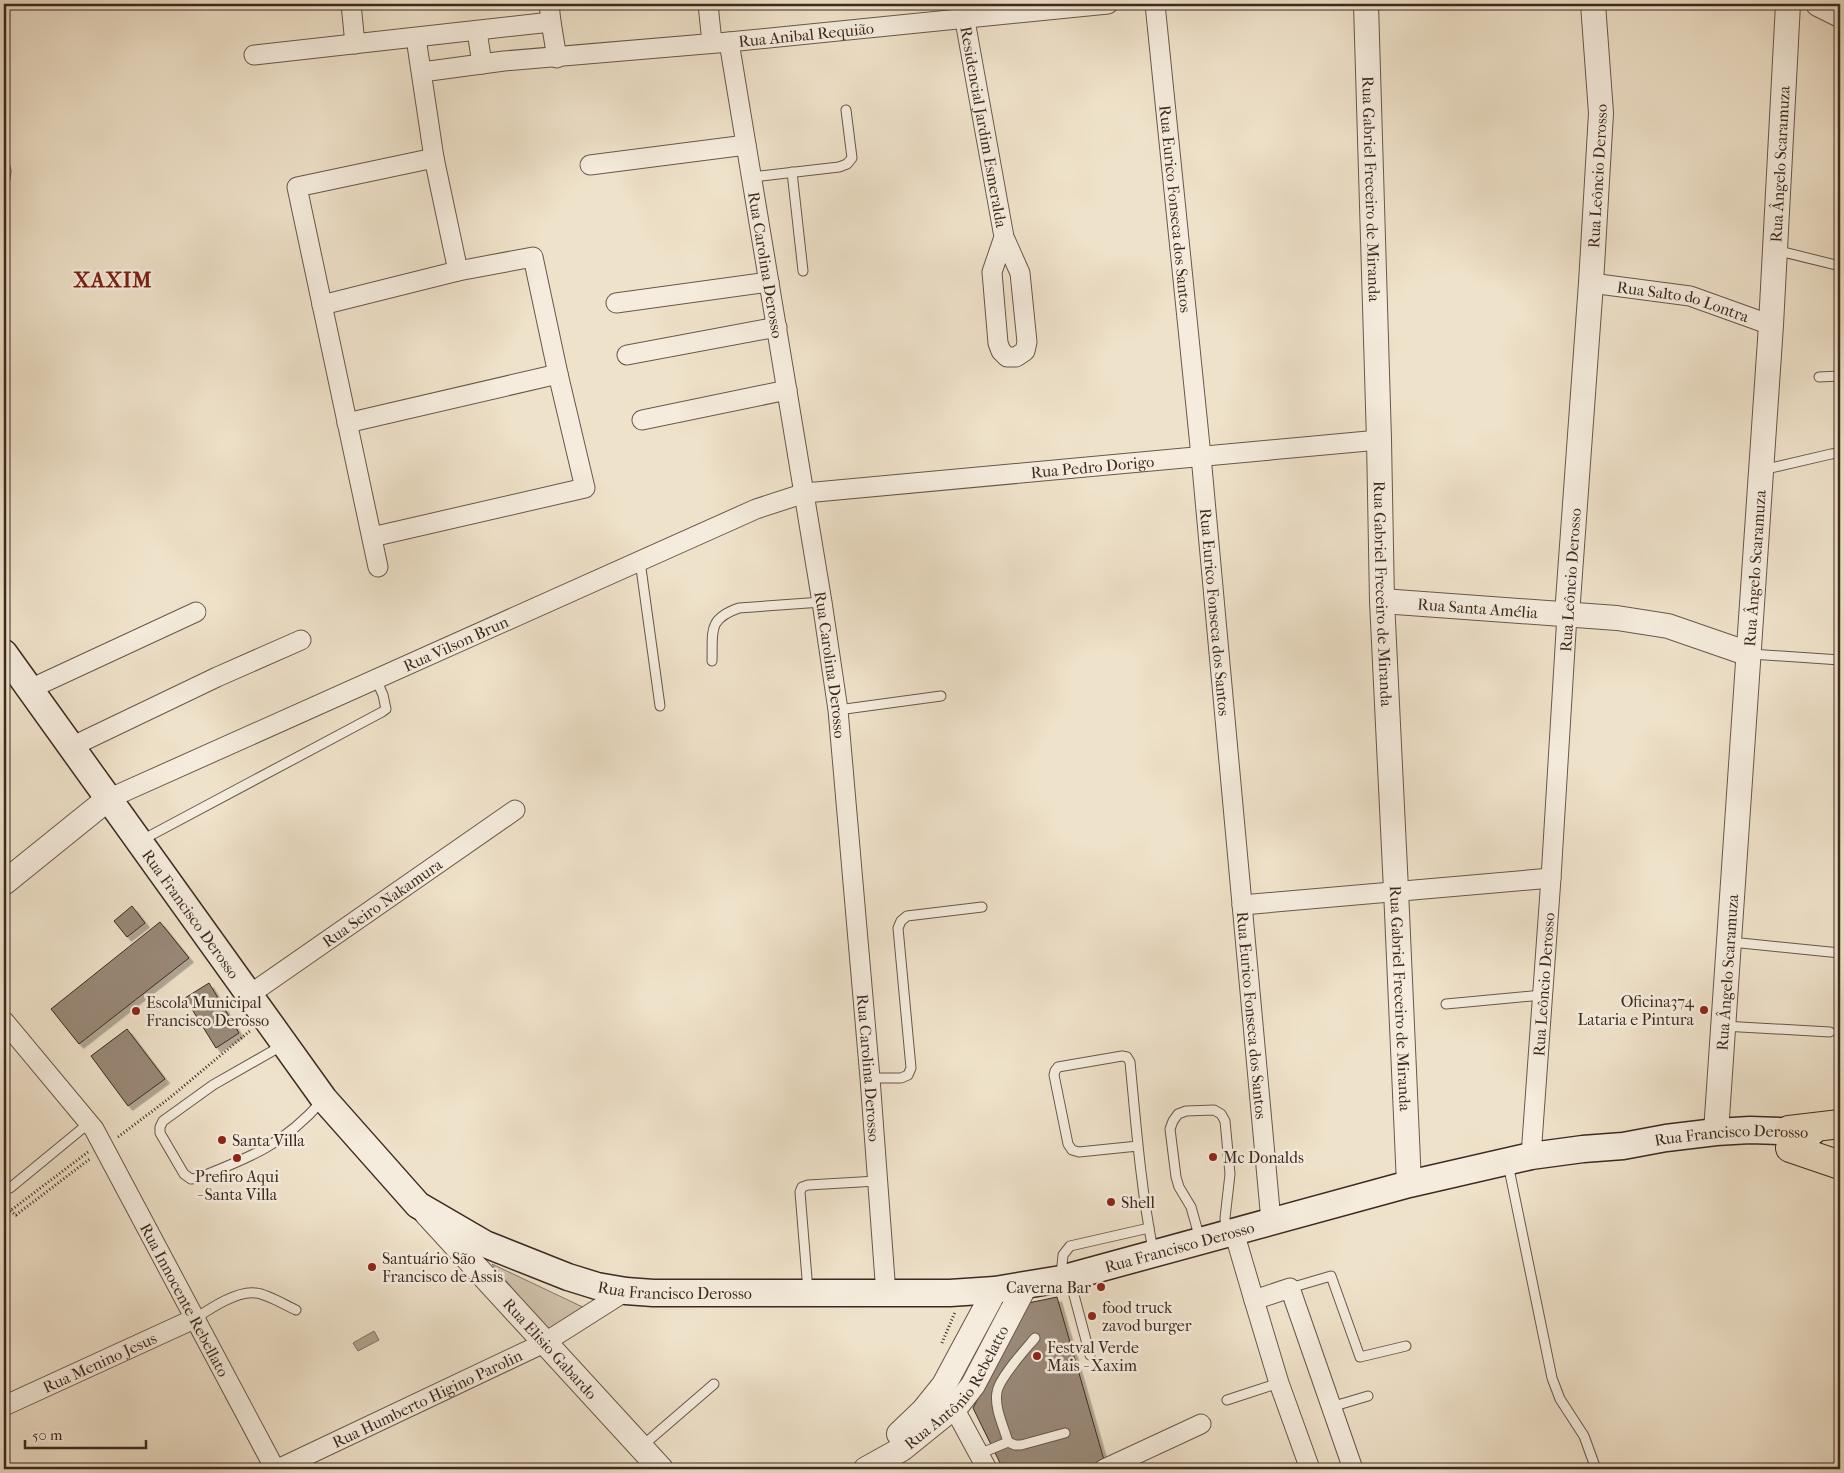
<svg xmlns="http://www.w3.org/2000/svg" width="1844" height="1473" viewBox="0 0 1844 1473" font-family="'IM FELL French Canon',serif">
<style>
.green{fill:#d1c3ad;stroke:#867666}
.water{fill:#b2a390;stroke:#837263}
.building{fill:#998978;stroke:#3c2920;filter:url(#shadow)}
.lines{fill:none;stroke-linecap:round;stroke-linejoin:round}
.service-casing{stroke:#69574a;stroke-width:11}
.minor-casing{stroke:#69574a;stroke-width:21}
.tertiary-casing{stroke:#69574a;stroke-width:26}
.secondary-casing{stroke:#3c2920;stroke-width:29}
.trunk-casing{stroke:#3c2920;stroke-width:30}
.path{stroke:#3c2920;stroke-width:3;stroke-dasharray:1 2.5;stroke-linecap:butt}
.service{stroke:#f5ecdd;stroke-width:9}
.minor{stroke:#f5ecdd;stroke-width:19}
.tertiary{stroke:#f5ecdd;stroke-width:24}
.secondary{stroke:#f5ecdd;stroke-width:26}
.trunk{stroke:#efe2ca;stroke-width:28}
.poi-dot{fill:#8f2418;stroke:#f5ecdd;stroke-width:2}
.labels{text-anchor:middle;stroke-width:5;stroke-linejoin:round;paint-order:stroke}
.street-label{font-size:16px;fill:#3c2920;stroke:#f5ecdd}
.poi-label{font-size:16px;fill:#3c2920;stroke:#f5ecdd;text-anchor:start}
.district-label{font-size:21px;font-weight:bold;letter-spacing:1px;fill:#7a1f14;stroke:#f5ecdd}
</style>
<defs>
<filter id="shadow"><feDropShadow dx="4.5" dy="4.5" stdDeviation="0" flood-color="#0004"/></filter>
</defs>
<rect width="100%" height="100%" fill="#efe2ca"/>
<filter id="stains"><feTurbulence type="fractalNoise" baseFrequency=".004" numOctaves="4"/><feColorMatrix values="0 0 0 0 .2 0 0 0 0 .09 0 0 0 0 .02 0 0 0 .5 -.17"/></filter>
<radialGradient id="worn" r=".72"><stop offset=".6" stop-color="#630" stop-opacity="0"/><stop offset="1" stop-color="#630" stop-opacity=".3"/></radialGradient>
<path class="green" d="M492,1264L589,1310L549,1332Z"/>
<path class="water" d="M374,1331L379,1340L358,1351L353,1343Z"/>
<g class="building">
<path d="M132,906L145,923L127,937L114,921Z"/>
<path d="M160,922L189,958L79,1044L51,1009Z"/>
<path d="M209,983L239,1033L216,1048L185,998Z"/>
<path d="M127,1029L165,1079L128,1106L91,1056Z"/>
<path d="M1057,1297L1104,1460L1082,1469H1003L973,1408L1028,1303Z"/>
</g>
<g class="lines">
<defs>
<g id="service">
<path d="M4,163L6,171L4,185"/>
<path d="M792,172L803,271"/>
<path d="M752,177L839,167L847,164L852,158L846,110"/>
<path d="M1775,250L1840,266"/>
<path d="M1819,377L1840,376"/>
<path d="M1762,470L1831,454L1840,453"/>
<path d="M640,561L660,706"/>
<path d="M1751,654L1840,660"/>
<path d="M712,661C713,632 707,619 739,608L822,602"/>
<path d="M838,710L941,696"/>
<path d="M142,840L382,712L386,709L383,695L376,679"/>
<path d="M1731,942L1840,953"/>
<path d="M1446,1004L1542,995"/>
<path d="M1723,1026L1830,1032"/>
<path d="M283,1045L213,1085L163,1121L160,1127V1133L184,1174L191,1179L198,1178C251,1157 283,1145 322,1101"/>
<path d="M870,1078H901L908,1075L911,1068L898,928L901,921L907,916L982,907"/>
<path d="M1138,1146L1079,1152L1072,1150L1068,1144L1054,1075L1055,1071L1058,1067L1122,1056L1127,1057L1130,1062C1136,1125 1141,1189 1153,1250"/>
<path d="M1508,1164L1552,1378L1560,1399L1584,1436L1596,1469"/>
<path d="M10,1188L89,1123"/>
<path d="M1200,1239L1191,1207L1179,1187L1176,1177L1170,1129L1173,1121L1178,1114L1186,1111L1214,1110L1221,1114L1225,1121L1230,1174L1225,1218L1226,1232"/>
<path d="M1061,1275L1063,1255L1070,1246L1149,1228"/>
<path d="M1070,1280L1090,1355"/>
<path d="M1290,1288L1331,1276L1360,1357L1406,1346"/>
<path d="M808,1291L800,1192L802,1187L808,1185L877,1181"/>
<path d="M196,1318C211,1308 238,1290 256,1293C267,1294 285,1305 296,1310"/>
<path d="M1227,1400L1279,1383"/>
<path d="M1331,1407L1368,1396"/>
<path d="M1008,1442L1015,1445H1021L1065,1433"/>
<path d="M641,1447L714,1384"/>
<path d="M979,1454L1008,1442C1004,1427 994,1408 997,1392C999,1378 1025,1350 1035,1338"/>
</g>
<g id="minor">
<path d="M351,4L355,44"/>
<path d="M708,4L712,43"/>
<path id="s1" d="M962,4L1004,237L1020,273L1027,342L1025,351L1016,357H1007L1001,351L998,343L992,272L1004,237"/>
<path id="s2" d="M1155,4L1201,456L1271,1221"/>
<path d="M551,22L557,58"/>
<path d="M477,31L482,64"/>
<path d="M416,38L434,158L458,271"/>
<path id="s3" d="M729,42L822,602L838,710L870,1078L886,1294"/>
<path d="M254,55L551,22L549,4"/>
<path id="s4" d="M422,72L504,61L729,42L1108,4"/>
<path d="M590,165L746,145"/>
<path id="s5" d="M1591,283L1690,296L1771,325"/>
<path d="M616,303L769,282"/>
<path d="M322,305L458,271L533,257L558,374L585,488L372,537"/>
<path d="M627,355L777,327"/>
<path d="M642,420L787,390"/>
<path d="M347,423L558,374"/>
<path d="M378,567L297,187L434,158"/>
<path d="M30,689L196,612"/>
<path d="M71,747L217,677L301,640"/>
<path id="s6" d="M108,799L756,509L805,493L1379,440"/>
<path d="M1242,905L1551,878"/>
<path id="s7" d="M249,995L515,810"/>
<path id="s8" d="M4,1021L94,1129L275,1469"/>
<path id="s9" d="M1531,1156L1551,878L1567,615"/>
<path d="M1234,1232L1254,1300L1290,1288L1353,1469"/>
<path d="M1254,1300L1279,1383L1310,1469"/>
<path d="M943,1399L954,1408L987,1469"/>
<path id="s10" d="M4,1406L196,1318"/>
<path id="s11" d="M278,1469L544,1343L626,1291"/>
<path d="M1104,1469L1201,1424"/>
</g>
<g id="tertiary">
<path id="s12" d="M1366,4L1379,440L1382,601L1396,890L1409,1184"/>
<path d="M1818,4L1840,15"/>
<path id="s13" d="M1382,601L1617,618L1668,626L1749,654"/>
<path id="s14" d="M1567,615L1591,283L1601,113L1593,4"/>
<path d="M4,883L108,799"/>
<path id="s15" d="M1716,1132L1771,325L1788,4"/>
<path id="s16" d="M426,1213L661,1469"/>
<path d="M899,1434L923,1411L944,1385L995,1290"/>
<path id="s17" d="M866,1469L902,1449L959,1403L973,1385L1025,1286"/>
</g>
<g id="secondary">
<path id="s18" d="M4,653L324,1099L418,1205L485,1244L568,1277L597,1286L626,1291L653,1293H950L995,1290L1061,1279L1409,1184L1531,1156L1583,1149L1623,1146L1666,1138L1716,1132L1750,1130L1812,1132"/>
</g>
<g id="trunk">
<path d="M1789,1130L1840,1124"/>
<path d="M1790,1148L1840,1165"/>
</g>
</defs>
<use href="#service" class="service-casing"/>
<use href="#minor" class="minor-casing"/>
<use href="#tertiary" class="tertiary-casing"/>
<use href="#secondary" class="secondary-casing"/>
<use href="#trunk" class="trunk-casing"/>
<g class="path">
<path d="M118,1137L167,1100L251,1030"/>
<path d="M88,1152L10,1211L16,1215L91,1158"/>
<path d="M942,1343L955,1312"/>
</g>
<use href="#service" class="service"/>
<use href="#minor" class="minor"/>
<use href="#tertiary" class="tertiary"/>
<use href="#secondary" class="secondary"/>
<use href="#trunk" class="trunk"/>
</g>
<g class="poi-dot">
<circle cx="1704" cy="1010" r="5"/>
<circle cx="136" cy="1011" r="5"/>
<circle cx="222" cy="1140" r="5"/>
<circle cx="1213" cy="1157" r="5"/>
<circle cx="237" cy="1158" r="5"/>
<circle cx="1111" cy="1202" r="5"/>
<circle cx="372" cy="1267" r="5"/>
<circle cx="1101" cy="1287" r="5"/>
<circle cx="1092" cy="1316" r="5"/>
<circle cx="1037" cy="1356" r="5"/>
</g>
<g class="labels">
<g class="street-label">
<text dy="6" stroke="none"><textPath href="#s4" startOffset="386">Rua Anibal Requião</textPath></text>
<text dy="6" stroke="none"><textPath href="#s1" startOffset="125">Residencial Jardim Esmeralda</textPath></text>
<text dy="6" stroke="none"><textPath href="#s15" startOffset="970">Rua Ângelo Scaramuza</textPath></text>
<text dy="6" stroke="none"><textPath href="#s14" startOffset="440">Rua Leôncio Derosso</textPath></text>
<text dy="6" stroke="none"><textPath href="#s12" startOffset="185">Rua Gabriel Freceiro de Miranda</textPath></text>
<text dy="6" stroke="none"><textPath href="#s2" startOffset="206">Rua Eurico Fonseca dos Santos</textPath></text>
<text dy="6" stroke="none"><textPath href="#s3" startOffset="226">Rua Carolina Derosso</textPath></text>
<text dy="6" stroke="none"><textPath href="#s5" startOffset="94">Rua Salto do Lontra</textPath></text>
<text dy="6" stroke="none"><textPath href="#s6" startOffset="1050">Rua Pedro Dorigo</textPath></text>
<text dy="6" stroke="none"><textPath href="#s15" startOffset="565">Rua Ângelo Scaramuza</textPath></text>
<text transform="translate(1570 580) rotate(-86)" y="6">Rua Leôncio Derosso</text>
<text dy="6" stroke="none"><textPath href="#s12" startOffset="590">Rua Gabriel Freceiro de Miranda</textPath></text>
<text dy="6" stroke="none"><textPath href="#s13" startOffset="96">Rua Santa Amélia</textPath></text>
<text dy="6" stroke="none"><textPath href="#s2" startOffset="611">Rua Eurico Fonseca dos Santos</textPath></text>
<text dy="6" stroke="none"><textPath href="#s6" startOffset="381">Rua Vilson Brun</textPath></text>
<text dy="6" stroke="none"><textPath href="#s3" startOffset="631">Rua Carolina Derosso</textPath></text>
<text dy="6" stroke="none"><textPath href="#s7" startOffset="162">Rua Seiro Nakamura</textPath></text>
<text dy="6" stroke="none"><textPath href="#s18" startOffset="321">Rua Francisco Derosso</textPath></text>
<text dy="6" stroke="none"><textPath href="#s15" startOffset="160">Rua Ângelo Scaramuza</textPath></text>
<text dy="6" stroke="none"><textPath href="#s9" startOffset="172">Rua Leôncio Derosso</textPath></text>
<text dy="6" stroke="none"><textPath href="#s12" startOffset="995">Rua Gabriel Freceiro de Miranda</textPath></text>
<text dy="6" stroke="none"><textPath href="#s2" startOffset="1016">Rua Eurico Fonseca dos Santos</textPath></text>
<text dy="6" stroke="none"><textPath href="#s3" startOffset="1036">Rua Carolina Derosso</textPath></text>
<text dy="6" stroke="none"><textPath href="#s18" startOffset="2041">Rua Francisco Derosso</textPath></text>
<text dy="6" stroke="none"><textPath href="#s18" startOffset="1476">Rua Francisco Derosso</textPath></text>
<text dy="6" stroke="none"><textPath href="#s18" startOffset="966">Rua Francisco Derosso</textPath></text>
<text dy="6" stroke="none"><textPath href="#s8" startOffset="334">Rua Innocente Rebellato</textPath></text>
<text dy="6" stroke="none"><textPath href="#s16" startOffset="184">Rua Elisio Gabardo</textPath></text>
<text dy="6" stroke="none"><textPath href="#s10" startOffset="105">Rua Menino Jesus</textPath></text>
<text dy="6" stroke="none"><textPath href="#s17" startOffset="125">Rua Antônio Rebelatto</textPath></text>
<text dy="6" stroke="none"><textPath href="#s11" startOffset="165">Rua Humberto Higino Parolin</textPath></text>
</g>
<g class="poi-label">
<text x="1694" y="1007" text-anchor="end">Oficina374<tspan x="1694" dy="18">Lataria e Pintura</tspan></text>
<text x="146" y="1008">Escola Municipal<tspan x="146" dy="18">Francisco Derosso</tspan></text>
<text x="232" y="1146">Santa Villa</text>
<text x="1223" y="1163">Mc Donalds</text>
<text x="237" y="1182" text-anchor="middle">Prefiro Aqui<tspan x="237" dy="18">- Santa Villa</tspan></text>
<text x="1121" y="1208">Shell</text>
<text x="382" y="1264">Santuário São<tspan x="382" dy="18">Francisco de Assis</tspan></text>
<text x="1091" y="1293" text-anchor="end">Caverna Bar</text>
<text x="1102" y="1313">food truck<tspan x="1102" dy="18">zavod burger</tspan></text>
<text x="1047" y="1353">Festval Verde<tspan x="1047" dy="18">Mais - Xaxim</tspan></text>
</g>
<g class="district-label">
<text x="113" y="287">XAXIM</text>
</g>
</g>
<rect width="1844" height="1473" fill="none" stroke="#efe2ca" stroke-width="20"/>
<rect x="5" y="5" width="1834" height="1463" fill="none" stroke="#3c2920" stroke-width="2.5"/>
<rect x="10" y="10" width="1824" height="1453" fill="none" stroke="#3c2920"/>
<path d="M25 1440v8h121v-8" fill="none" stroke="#3c2920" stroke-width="2.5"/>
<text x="32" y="1440" font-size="15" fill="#3c2920" stroke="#f5ecdd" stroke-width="4" paint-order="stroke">50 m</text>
<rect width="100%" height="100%" filter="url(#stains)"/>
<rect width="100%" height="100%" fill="url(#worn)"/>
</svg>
